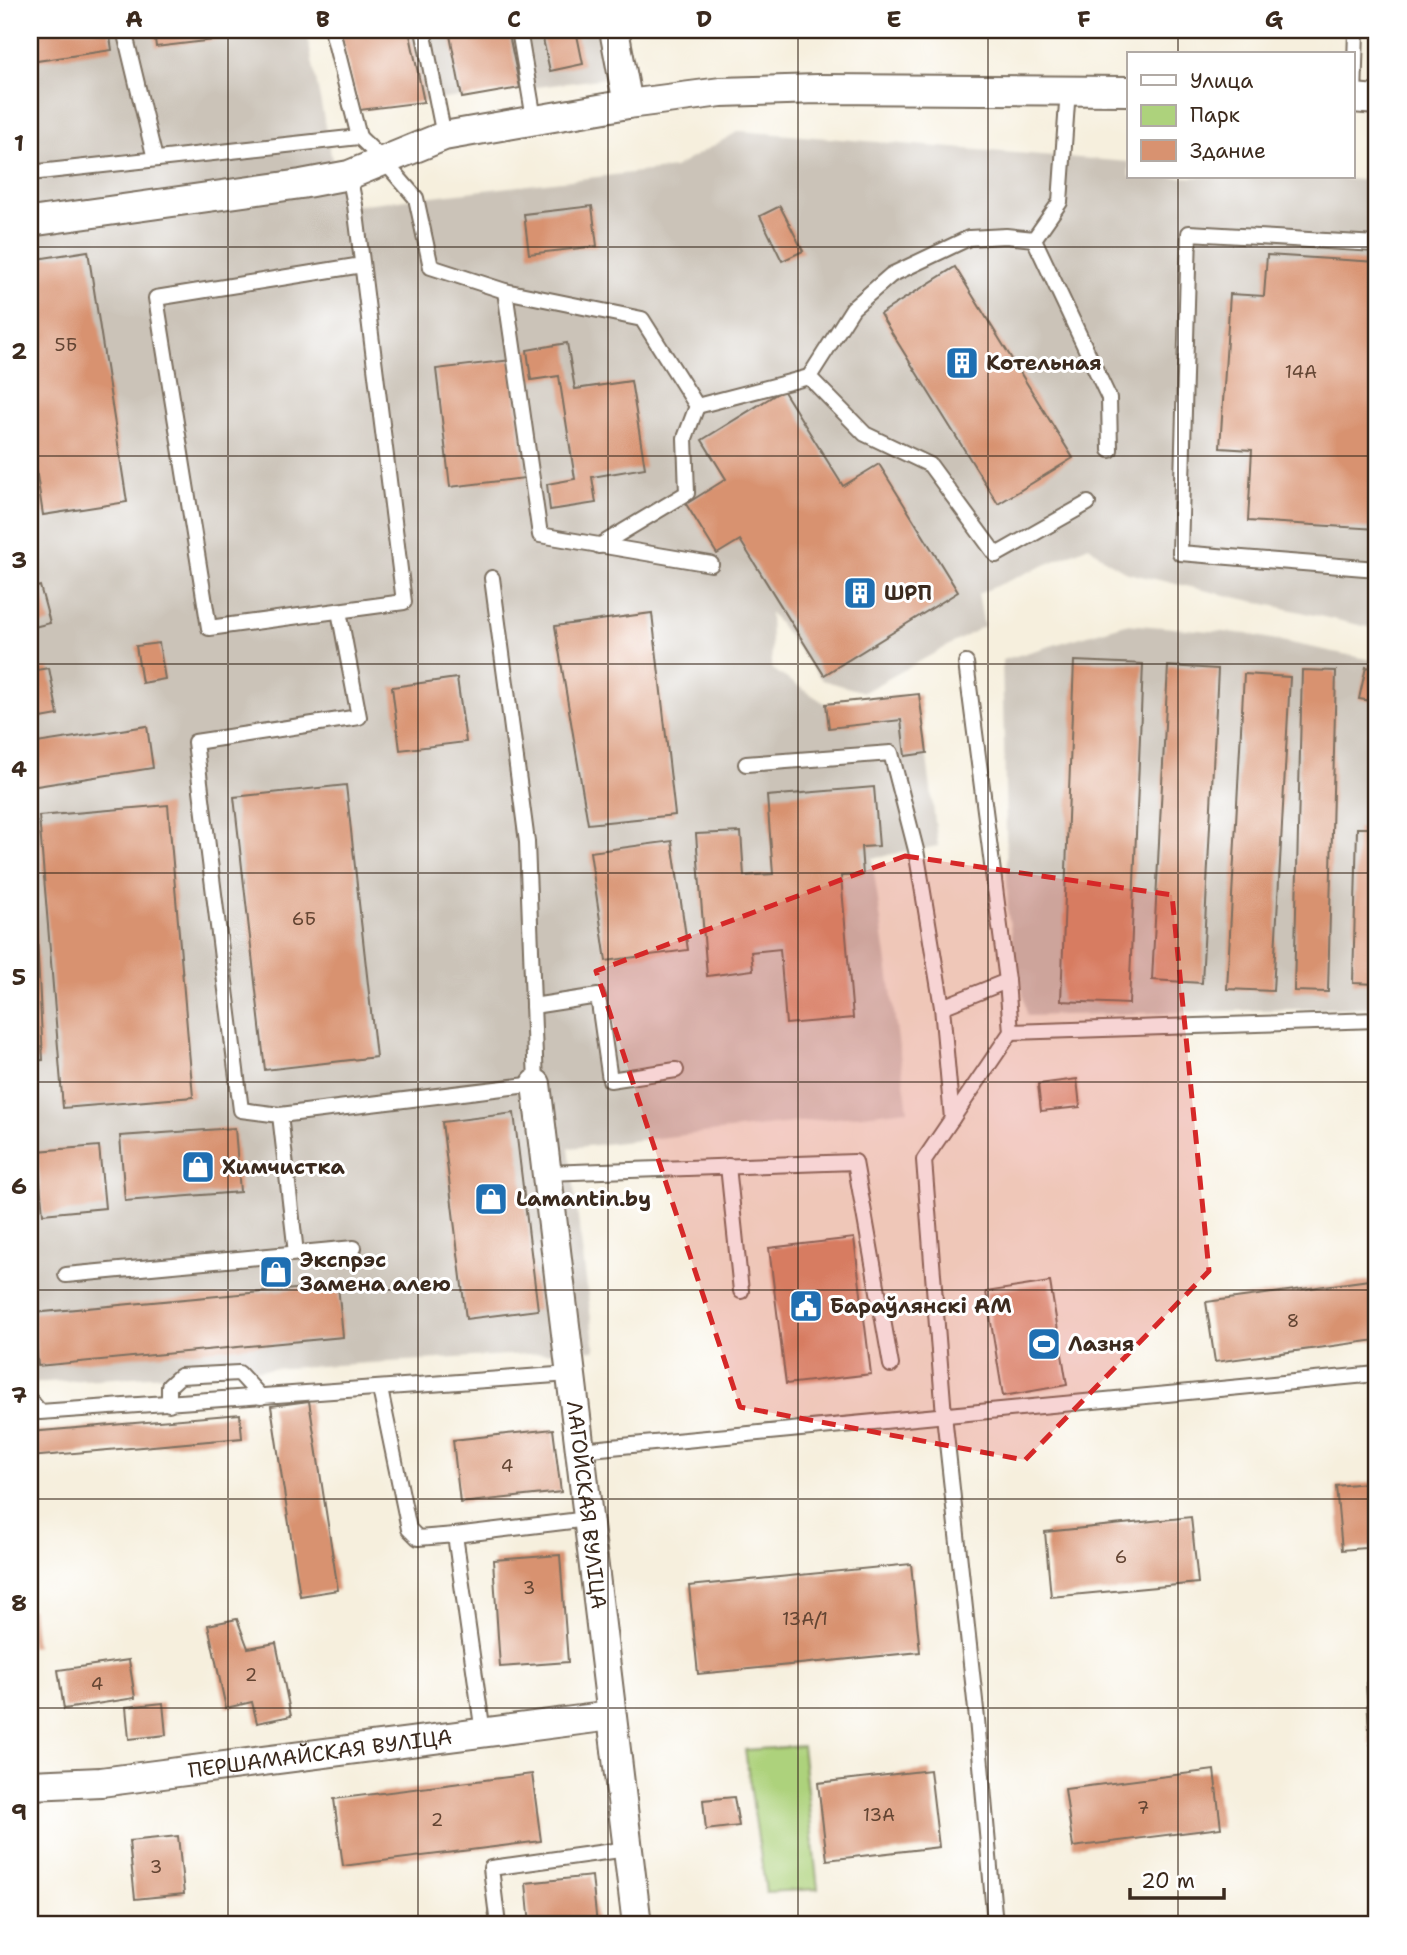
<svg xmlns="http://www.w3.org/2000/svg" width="1407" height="1955" viewBox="0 0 1407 1955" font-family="'Shantell Sans',sans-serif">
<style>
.industrial{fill:#cbc3b8}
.green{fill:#add27c;stroke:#747e4d;stroke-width:2}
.building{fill:#d89270}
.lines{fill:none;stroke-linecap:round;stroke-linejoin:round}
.service-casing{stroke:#7c6f61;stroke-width:18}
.minor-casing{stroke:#7c6f61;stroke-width:32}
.service{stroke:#fff;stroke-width:14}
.minor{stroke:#fff;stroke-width:28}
.marked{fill:#d62828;fill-opacity:0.2;stroke:#d62828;stroke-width:5;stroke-dasharray:14 9;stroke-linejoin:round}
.grid{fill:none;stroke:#3b2a1e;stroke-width:2;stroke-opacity:0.55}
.labels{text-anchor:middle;stroke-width:6;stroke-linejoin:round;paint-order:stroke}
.number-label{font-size:18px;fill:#624432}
.poi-label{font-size:21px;font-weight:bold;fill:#3b2a1e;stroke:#fff;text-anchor:start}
.street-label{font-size:21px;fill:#3b2a1e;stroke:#fff}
.neatline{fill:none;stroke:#3b2a1e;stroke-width:2.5}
.grid-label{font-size:23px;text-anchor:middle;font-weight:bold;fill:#3b2a1e}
</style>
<rect width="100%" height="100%" fill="#fff"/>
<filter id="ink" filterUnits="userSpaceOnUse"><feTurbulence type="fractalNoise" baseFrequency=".0143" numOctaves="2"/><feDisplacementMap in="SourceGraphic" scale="14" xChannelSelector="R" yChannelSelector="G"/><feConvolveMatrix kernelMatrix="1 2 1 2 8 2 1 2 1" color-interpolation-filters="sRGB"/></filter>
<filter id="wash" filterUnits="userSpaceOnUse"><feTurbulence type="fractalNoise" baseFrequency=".00686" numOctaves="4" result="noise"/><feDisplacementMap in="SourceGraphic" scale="28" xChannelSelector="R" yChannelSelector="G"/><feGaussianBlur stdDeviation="1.57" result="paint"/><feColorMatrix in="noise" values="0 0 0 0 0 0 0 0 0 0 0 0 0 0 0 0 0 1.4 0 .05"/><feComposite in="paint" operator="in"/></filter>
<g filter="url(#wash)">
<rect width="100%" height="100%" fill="#f6efdd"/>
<g class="industrial">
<path d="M30,30H306L332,159L355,205L674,168L739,131L1129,162V177H1318L1377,181V629L1128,573L1106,560L1089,546L978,594L984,626L864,692L822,680L770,612L772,669L826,704L919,694L938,846L872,858L908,1110L569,1148L595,1350L30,1383Z"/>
<path d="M340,30H604L614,77L360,110Z"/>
<path d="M1126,624L1247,634L1377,661V1007L1027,1016L1008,915L1002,660Z"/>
</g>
<path class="green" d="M802,1746L818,1889L766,1892L745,1750Z"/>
<g id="blocks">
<g class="building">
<path d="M30,30H109L112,50L30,62Z"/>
<path d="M154,30H281V32L156,47Z"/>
<path d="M340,30H409L424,102L360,110Z"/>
<path d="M449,30H508L520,88L462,98Z"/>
<path d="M541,30H576L583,64L550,71Z"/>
<path d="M592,206L597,246L529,254L524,214Z"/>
<path d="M780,206L803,251L782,261L760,216Z"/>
<path d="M88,251L127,502L43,515L30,429V260Z"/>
<path d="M1267,255L1377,262V529L1248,521L1252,450L1220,448L1230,294L1264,296Z"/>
<path d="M955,267L1073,458L998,504L880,314Z"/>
<path d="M567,343L575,389L631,381L645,468L592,477L596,503L550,510L547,484L575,479L559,376L531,380L527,350Z"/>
<path d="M511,360L525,478L450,487L436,369Z"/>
<path d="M783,390L843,486L879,464L958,592L824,675L740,540L717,554L686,504L726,479L702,440Z"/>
<path d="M40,586L50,623L30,628V589Z"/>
<path d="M652,613L675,815L588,824L555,626Z"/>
<path d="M159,643L165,679L142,683L136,646Z"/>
<path d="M1074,661L1143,664L1129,1004L1061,1001Z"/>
<path d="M1168,666L1218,669L1202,983L1152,980Z"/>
<path d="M1366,667L1377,669V702L1359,699Z"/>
<path d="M49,668L58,715L30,720V671Z"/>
<path d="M1302,670L1336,671L1328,992L1294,991Z"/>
<path d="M1244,674L1290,677L1273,991L1227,989Z"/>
<path d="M457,678L466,742L400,750L392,687Z"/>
<path d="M919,694L927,753L905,756L901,720L829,728L826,704Z"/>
<path d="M147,726L153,768L30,787V744Z"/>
<path d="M346,785L376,1057L265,1070L234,797Z"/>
<path d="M874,787L879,846L861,847L863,875L841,876L853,1018L786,1024L780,949L751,952L753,970L707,976L696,834L741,832L744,876L773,874L767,796Z"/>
<path d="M168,805L193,1097L63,1108L39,816Z"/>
<path d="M1357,828H1377V984L1353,983Z"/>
<path d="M672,841L688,950L606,961L590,852Z"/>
<path d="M36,915L43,1060L30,1061V916Z"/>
<path d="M1077,1079L1080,1107L1041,1111L1038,1084Z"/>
<path d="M30,1092H32L36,1131H30Z"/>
<path d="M514,1113L538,1310L466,1319L442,1122Z"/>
<path d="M235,1128L240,1192L125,1201L120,1136Z"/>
<path d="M99,1146L105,1208L43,1214L37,1151Z"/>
<path d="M854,1238L871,1374L786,1384L769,1248Z"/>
<path d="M1377,1279V1340L1215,1362L1206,1302Z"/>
<path d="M1050,1282L1067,1385L1003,1396L986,1292Z"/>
<path d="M338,1285L343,1337L38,1366L33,1313Z"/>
<path d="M309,1401L338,1590L300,1596L271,1406Z"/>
<path d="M240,1414L242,1438L30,1457V1432Z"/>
<path d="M553,1429L561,1492L460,1503L453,1440Z"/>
<path d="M1377,1482V1547L1342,1550L1336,1486Z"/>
<path d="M1191,1517L1198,1583L1051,1597L1045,1532Z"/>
<path d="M560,1555L568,1662L500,1667L493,1560Z"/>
<path d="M911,1564L920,1652L698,1674L689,1586Z"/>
<path d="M30,1609H32L36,1646L30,1647Z"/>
<path d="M237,1619L248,1648L276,1643L291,1716L257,1723L252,1702L226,1708L208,1625Z"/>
<path d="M129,1660L135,1698L64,1709L58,1670Z"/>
<path d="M1366,1683H1377V1743L1370,1744Z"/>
<path d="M163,1703L166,1735L129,1739L126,1707Z"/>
<path d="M930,1770L939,1847L827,1860L818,1783Z"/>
<path d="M1214,1770L1221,1828L1073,1847L1065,1789Z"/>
<path d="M532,1774L541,1841L343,1866L334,1799Z"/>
<path d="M734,1797L739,1826L706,1830L703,1800Z"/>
<path d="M178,1836L184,1894L135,1899L129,1841Z"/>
<path d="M592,1876L597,1925H530L526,1883Z"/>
</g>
</g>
</g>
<g filter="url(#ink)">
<use href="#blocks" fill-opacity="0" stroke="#7c6f61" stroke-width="2"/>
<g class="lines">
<defs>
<g id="service">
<path d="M124,30L155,159"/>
<path d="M332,30L359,137"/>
<path d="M423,30L444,136"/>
<path d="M519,30L534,119"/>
<path d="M1068,89L1060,202L1034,239L1006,236L969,238L891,275L853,308L809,377L865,434L930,465L996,555L1088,503"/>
<path d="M1354,98L1356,30"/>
<path d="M30,173L359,137L384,161L416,198L431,267L505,291L642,319L697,406L685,438L687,493L599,546"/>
<path d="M349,175L355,205L404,602L209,628L156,298L362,265"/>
<path d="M1034,239L1109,398L1110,450"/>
<path d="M1377,244L1189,233L1180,553L1377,569"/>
<path d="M505,291L540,535L711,564"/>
<path d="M697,406L809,377"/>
<path d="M339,611L359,717L195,742L241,1110L280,1115L536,1084L527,842L492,578"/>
<path d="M966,663L1007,981L1011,1032L924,1160L944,1415L977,1719L995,1925"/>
<path d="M746,764L891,753L916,850L942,1007L1007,981"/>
<path d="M533,1006L598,996L610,1080L676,1070"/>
<path d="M942,1007L952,1119"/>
<path d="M1011,1032L1377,1020"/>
<path d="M280,1115L296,1253"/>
<path d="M728,1166L741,1291"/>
<path d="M546,1173L855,1162L891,1365"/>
<path d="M66,1275L354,1248"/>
<path d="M380,1389L409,1529L418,1538L455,1535L483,1733"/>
<path d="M30,1400L40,1412L570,1374"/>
<path d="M169,1404V1386L180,1376L239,1373L261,1397"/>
<path d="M580,1450L1377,1374"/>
<path d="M455,1535L588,1519"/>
<path d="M498,1925L491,1868L627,1849"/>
</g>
<g id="minor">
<path d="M614,30L628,104"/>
<path d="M1353,98L1377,100"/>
<path d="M30,222L301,184L349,175L444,136L628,104L721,92L817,89L1129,91"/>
<path id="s1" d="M536,1084L637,1925"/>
<path id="s2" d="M30,1785L101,1782L611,1716"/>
</g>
</defs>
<use href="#service" class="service-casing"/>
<use href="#minor" class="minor-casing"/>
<use href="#service" class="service"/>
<use href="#minor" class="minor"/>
</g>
</g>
<path class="marked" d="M905,856L1172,895L1209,1271L1025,1460L740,1407L596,971Z"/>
<path class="grid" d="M228,30V1925M418,30V1925M608,30V1925M798,30V1925M988,30V1925M1178,30V54M1178,177V1925M30,247H1377M30,456H1377M30,664H1377M30,873H1377M30,1082H1377M30,1290H1377M30,1499H1377M30,1708H1377"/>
<defs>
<symbol id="building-square" viewBox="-11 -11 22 22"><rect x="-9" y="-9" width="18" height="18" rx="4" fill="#1f6fb2" stroke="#fff"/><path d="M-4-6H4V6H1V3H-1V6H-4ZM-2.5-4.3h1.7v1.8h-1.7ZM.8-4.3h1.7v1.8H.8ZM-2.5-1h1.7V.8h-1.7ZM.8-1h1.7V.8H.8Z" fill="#fff"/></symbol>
<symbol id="shop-square" viewBox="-11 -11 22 22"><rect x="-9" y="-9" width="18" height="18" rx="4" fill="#1f6fb2" stroke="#fff"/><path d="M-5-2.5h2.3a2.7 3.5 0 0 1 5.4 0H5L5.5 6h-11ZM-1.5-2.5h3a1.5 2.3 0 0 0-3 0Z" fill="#fff"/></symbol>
<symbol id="civic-square" viewBox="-11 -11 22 22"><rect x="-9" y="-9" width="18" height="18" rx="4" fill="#1f6fb2" stroke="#fff"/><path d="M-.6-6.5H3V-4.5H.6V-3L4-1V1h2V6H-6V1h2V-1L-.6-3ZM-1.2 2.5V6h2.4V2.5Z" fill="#fff"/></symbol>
<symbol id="stadium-square" viewBox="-11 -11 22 22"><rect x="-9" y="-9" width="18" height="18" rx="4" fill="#1f6fb2" stroke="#fff"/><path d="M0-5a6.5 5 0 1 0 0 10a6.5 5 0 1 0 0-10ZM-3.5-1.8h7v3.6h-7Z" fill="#fff"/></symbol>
</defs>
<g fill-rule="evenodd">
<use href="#building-square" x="943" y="344" width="38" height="38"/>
<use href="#building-square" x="841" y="574" width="38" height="38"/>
<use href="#shop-square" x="179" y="1148" width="38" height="38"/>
<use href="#shop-square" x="472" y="1180" width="38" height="38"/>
<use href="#shop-square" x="257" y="1253" width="38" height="38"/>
<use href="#civic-square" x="787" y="1287" width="38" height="38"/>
<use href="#stadium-square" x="1025" y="1325" width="38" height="38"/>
</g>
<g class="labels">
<g class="number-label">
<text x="66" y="351">5Б</text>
<text x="1301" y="378">14А</text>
<text x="304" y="925">6Б</text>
<text x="1293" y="1327">8</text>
<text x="507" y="1472">4</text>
<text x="1121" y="1563">6</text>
<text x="529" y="1594">3</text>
<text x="805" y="1625">13А/1</text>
<text x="251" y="1681">2</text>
<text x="97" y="1690">4</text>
<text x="1143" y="1814">7</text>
<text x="879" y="1821">13А</text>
<text x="437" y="1826">2</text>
<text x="156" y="1873">3</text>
</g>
<g class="poi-label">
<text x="986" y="370">Котельная</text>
<text x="884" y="600">ШРП</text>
<text x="222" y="1174">Химчистка</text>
<text x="516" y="1206">Lamantin.by</text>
<text x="300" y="1267">Экспрэс<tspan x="300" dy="24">Замена алею</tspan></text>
<text x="830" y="1313">Бараўлянскі АМ</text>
<text x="1068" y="1351">Лазня</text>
</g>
<g class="street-label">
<text dy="7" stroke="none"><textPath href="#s1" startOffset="424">ЛАГОЙСКАЯ ВУЛІЦА</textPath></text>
<text dy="7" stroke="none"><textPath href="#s2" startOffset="292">ПЕРШАМАЙСКАЯ ВУЛІЦА</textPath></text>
</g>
</g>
<rect width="1407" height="1955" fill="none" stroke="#fff" stroke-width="77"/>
<rect x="1127" y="52" width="228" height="126" fill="#ffffff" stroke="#b1aaa5" stroke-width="2"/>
<rect x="1141" y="75" width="35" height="10" fill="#ffffff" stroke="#b1aaa5" stroke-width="2"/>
<text x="1190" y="88" font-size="21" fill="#3b2a1e">Улица</text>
<rect x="1141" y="105" width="35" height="21" fill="#add27c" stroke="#b1aaa5" stroke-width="2"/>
<text x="1190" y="122" font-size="21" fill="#3b2a1e">Парк</text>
<rect x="1141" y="140" width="35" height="21" fill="#d89270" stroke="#b1aaa5" stroke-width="2"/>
<text x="1190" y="158" font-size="21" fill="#3b2a1e">Здание</text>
<path d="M1130 1888v10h94v-10" fill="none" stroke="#3b2a1e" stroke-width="3.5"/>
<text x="1141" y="1888" font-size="21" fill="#3b2a1e" stroke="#ffffff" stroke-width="5" paint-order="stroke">20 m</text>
<rect x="38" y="38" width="1330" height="1878" class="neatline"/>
<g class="grid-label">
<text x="134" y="27">A</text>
<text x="323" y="27">B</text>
<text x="514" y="27">C</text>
<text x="704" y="27">D</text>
<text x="894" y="27">E</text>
<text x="1084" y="27">F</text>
<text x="1274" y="27">G</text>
<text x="19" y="151">1</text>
<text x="19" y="359">2</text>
<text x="19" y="568">3</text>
<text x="19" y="777">4</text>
<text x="19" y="985">5</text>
<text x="19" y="1194">6</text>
<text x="19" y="1403">7</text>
<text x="19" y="1611">8</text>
<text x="19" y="1820">9</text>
</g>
</svg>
